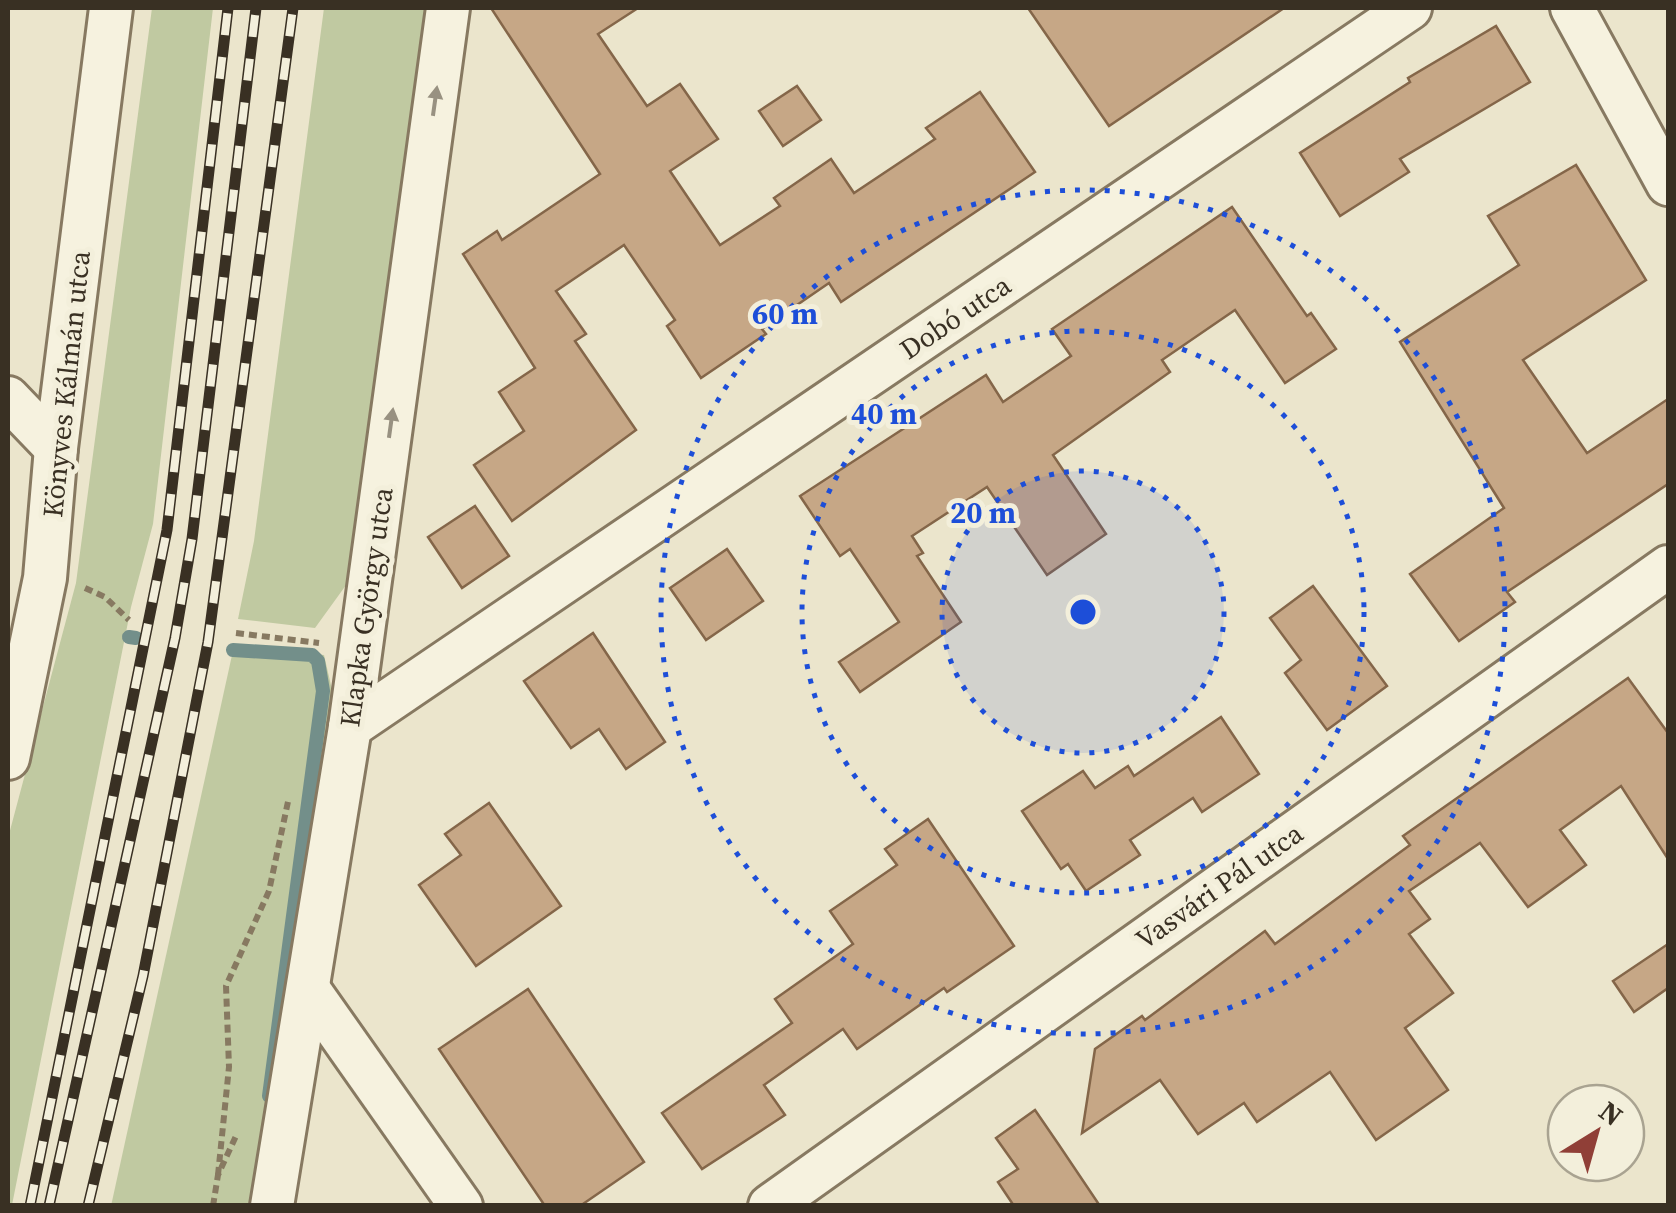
<svg xmlns="http://www.w3.org/2000/svg" width="1676" height="1213" viewBox="0 0 1676 1213" font-family="'Source Serif 4',serif">
<style>
.grass{fill:#c0c9a1}
.lines{fill:none;stroke-linecap:round;stroke-linejoin:round}
.stream{stroke:#738f8a;stroke-width:14}
.building{fill:#c6a786;stroke:#846649;stroke-width:2.5}
.street-casing{stroke:#877961;stroke-width:48}
.path{stroke:#877961;stroke-width:6;stroke-dasharray:8 5;stroke-linecap:butt}
.street{stroke:#f6f2df;stroke-width:42}
.rail-casing{stroke:#393023;stroke-width:11}
.rail{stroke:#f3efdb;stroke-width:8;stroke-dasharray:22;stroke-linecap:butt}
.oneway{fill:#989181}
.ring{fill:none;stroke:#1d4ed8;stroke-width:5;stroke-dasharray:5 10}
.labels{text-anchor:middle;stroke-width:10;stroke-linejoin:round;paint-order:stroke}
.street-label{font-size:28px;fill:#393023;stroke:#f3efdb}
.centre{fill:#1d4ed8;stroke:#f3efdb;stroke-width:5}
.ring-label{font-size:30px;text-anchor:middle;font-weight:bold;fill:#1d4ed8;stroke:#f3efdb;stroke-width:10;stroke-linejoin:round;paint-order:stroke}
</style>
<rect width="100%" height="100%" fill="#ebe5cc"/>
<g class="grass">
<path d="M152,8H213L153,524L131,607L12,1205L8,1206V838L76,583Z"/>
<path d="M324,8H439L362,563L315,628L238,619L254,541Z"/>
<path d="M234,646L324,655L333,694L264,1205L111,1206Z"/>
</g>
<g class="lines">
<g class="stream">
<path d="M129,637L136,638"/>
<path d="M233,650L312,655L318,661L323,691L269,1096"/>
</g>
</g>
<g class="building">
<path d="M491,8H638L598,34L647,106L680,84L718,139L670,171L720,245L780,206L774,198L831,159L854,193L935,139L926,128L980,92L1035,172L841,302L829,283L762,329L766,334L701,378L667,326L675,320L624,245L556,291L586,334L575,341L636,430L512,521L474,465L524,431L499,392L535,368L463,254L497,231L502,240L600,174Z"/>
<path d="M1028,8H1284L1109,126Z"/>
<path d="M1496,26L1530,82L1400,159L1409,172L1340,216L1300,153L1410,82L1408,78Z"/>
<path d="M797,86L821,120L783,146L759,111Z"/>
<path d="M1576,165L1646,280L1523,360L1587,453L1668,399V484L1507,592L1515,602L1459,641L1410,574L1504,508L1400,342L1519,265L1488,216Z"/>
<path d="M1232,207L1307,316L1311,313L1336,349L1285,383L1235,310L1162,360L1170,372L1053,455L1106,534L1047,575L987,487L912,536L923,553L917,556L961,622L860,692L839,662L899,622L850,549L840,556L800,496L986,375L1003,402L1071,356L1052,329Z"/>
<path d="M475,506L509,556L462,588L428,537Z"/>
<path d="M727,549L763,601L706,640L670,588Z"/>
<path d="M1313,586L1387,686L1327,730L1285,673L1301,660L1270,618Z"/>
<path d="M593,633L665,742L626,769L599,729L571,748L524,681Z"/>
<path d="M1628,678L1668,733V859L1621,786L1560,830L1586,865L1528,907L1480,843L1409,891L1430,919L1409,934L1453,993L1405,1028L1448,1090L1376,1140L1330,1072L1257,1122L1244,1103L1198,1134L1160,1080L1082,1133L1095,1049L1142,1016L1145,1020L1265,931L1275,944L1410,845L1403,836Z"/>
<path d="M1221,717L1259,774L1202,812L1193,798L1130,840L1140,855L1086,891L1068,864L1061,869L1022,811L1083,771L1095,788L1128,766L1134,776Z"/>
<path d="M489,803L561,906L476,966L419,885L461,855L445,834Z"/>
<path d="M928,819L1014,946L947,992L944,988L857,1049L843,1029L812,1051L764,1085L785,1115L702,1169L662,1113L792,1023L775,999L853,944L830,911L897,865L885,849Z"/>
<path d="M1668,944V988L1634,1012L1613,981Z"/>
<path d="M528,989L644,1162L580,1206H545L439,1049Z"/>
<path d="M1035,1110L1059,1145L1100,1206H1014L998,1182L1018,1169L996,1138Z"/>
</g>
<g class="lines">
<defs>
<g id="street">
<path d="M1572,8L1668,184"/>
<path d="M8,398L56,448"/>
<path d="M350,727L1410,8"/>
<path d="M8,758L45,578L56,448L111,8"/>
<path d="M309,990L461,1206"/>
<path d="M272,1206L350,727L448,8"/>
<path d="M770,1206L1668,567"/>
</g>
</defs>
<use href="#street" class="street-casing"/>
<g class="path">
<path d="M85,588L105,597L129,620"/>
<path d="M236,633L319,643"/>
<path d="M218,1175L229,1067L226,986L269,891L289,797"/>
<path d="M213,1206L218,1175L236,1136"/>
</g>
<use href="#street" class="street"/>
<defs>
<g id="rail">
<path d="M30,1206L167,530L228,8"/>
<path d="M49,1206L175,638L192,539L256,8"/>
<path d="M88,1206L143,976L208,642L293,8"/>
</g>
</defs>
<use href="#rail" class="rail-casing"/>
<use href="#rail" class="rail"/>
</g>
<defs><path id="oneway-solid" d="M-6-.8H1V-3.2L6.5 0L1 3.2V.8H-6Z" transform="scale(2.5)"/></defs>
<g class="oneway">
<use href="#oneway-solid" transform="translate(435 101) rotate(-82)"/>
<use href="#oneway-solid" transform="translate(391 423) rotate(-82)"/>
</g>
<circle cx="1083" cy="612" r="141" fill="#1d4ed8" fill-opacity=".12"/>
<g class="ring">
<circle cx="1083" cy="612" r="141"/>
<circle cx="1083" cy="612" r="281"/>
<circle cx="1083" cy="612" r="422"/>
</g>
<g class="labels">
<g class="street-label">
<text transform="translate(955 317) rotate(-34)" y="10">Dobó utca</text>
<text transform="translate(66 384) rotate(-84)" y="10">Könyves Kálmán utca</text>
<text transform="translate(366 607) rotate(-82)" y="10">Klapka György utca</text>
<text transform="translate(1219 886) rotate(-35)" y="10">Vasvári Pál utca</text>
</g>
</g>
<circle cx="1083" cy="612" r="15" class="centre"/>
<g class="ring-label">
<text x="785" y="324">60 m</text>
<text x="884" y="424">40 m</text>
<text x="983" y="523">20 m</text>
</g>
<rect width="1676" height="1213" fill="none" stroke="#393023" stroke-width="20"/>
<g transform="translate(1596 1133) rotate(37)"><circle r="48" fill="#f3efdb" stroke="#a9a391" stroke-width="2.5"/>
<path d="M0-8L18 38L0 25L-18 38Z" fill="#903f37"/>
<text y="-15" font-size="28" font-weight="bold" text-anchor="middle" fill="#393023">N</text>
</g>
</svg>
